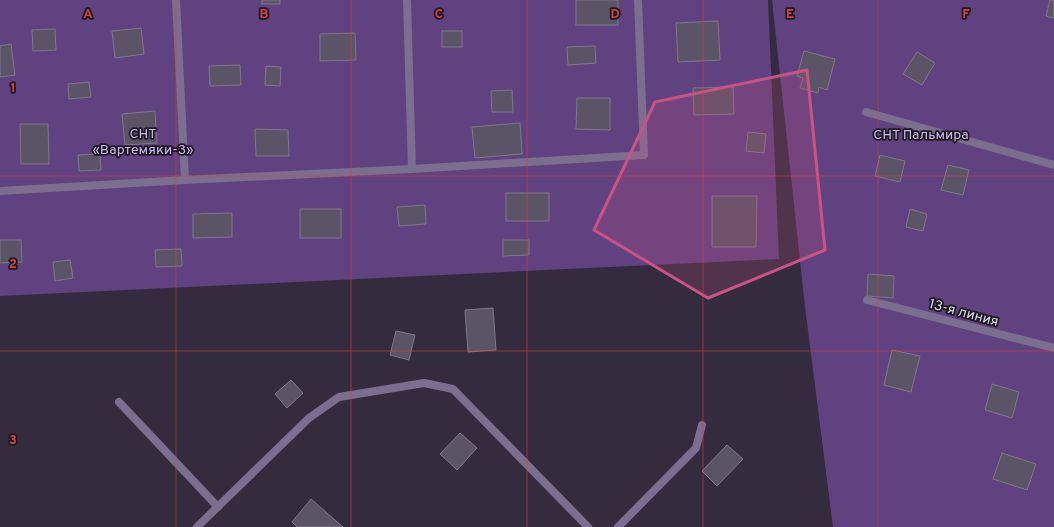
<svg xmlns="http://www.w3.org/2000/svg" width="1054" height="527" viewBox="0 0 1054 527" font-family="Overpass,sans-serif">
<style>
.green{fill:#5f427f}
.building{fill:#5b5366;stroke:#81788c}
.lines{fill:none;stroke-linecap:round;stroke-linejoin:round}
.service{stroke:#7c6e8f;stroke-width:8}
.minor{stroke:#7c6e8f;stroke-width:8}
.marked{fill:#ca5284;fill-opacity:0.2;stroke:#ca5284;stroke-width:3;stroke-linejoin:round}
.grid{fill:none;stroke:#d74344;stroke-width:1;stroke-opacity:0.55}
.labels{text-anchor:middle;stroke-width:3.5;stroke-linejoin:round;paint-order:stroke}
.park-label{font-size:14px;fill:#d1b6f3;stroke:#1a171f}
.street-label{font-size:14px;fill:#ded9e5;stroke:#1a171f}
.grid-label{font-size:13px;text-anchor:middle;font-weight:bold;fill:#d74344;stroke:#1a171f;stroke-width:3.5;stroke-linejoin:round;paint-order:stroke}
</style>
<rect width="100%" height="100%" fill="#342c3e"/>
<g class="green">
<path d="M0,0H768L779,259L0,296Z"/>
<path d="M772,0H1054V527H833L805,307Z"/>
</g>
<g class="building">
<rect x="262" y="0" width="18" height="4"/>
<rect x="576" y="0" width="42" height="25"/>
<path d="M1050,0H1054V18L1046,16Z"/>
<path d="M718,21L720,60L678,62L676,23Z"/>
<path d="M141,28L144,54L115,58L112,31Z"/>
<path d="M55,29L56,50L33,51L32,30Z"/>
<rect x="442" y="31" width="20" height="16"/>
<path d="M355,33L356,60L320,61V34Z"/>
<path d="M11,44L15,75L0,77V46Z"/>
<path d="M595,46L596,63L568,65L567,47Z"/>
<path d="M804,51L835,59L827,90L819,87L818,93L800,88L803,78L797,76Z"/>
<path d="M917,52L935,63L922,85L903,74Z"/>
<path d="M240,65L241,85L210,86L209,66Z"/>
<path d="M266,66L281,67L280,86L265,85Z"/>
<path d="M89,82L91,97L69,99L68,84Z"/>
<path d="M733,87L734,114L694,115L693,88Z"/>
<path d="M512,90L513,112H492L491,91Z"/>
<path d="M577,98H610V130L576,129Z"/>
<path d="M155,111L157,143L125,145L122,114Z"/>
<path d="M520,123L522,154L475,158L472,127Z"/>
<path d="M20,124H48L49,164H21Z"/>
<path d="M255,129L288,130L289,156H256Z"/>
<path d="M748,132L766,134L764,153L746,151Z"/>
<path d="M100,154L101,170L79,171L78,155Z"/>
<path d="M880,155L905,161L900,182L875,176Z"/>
<path d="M948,165L969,170L963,195L941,190Z"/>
<rect x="506" y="193" width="43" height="28"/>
<path d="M712,196H757L756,247H712Z"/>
<path d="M425,205L426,224L399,226L397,207Z"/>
<rect x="300" y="209" width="41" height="29"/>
<path d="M910,209L927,214L923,231L906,227Z"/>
<path d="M232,213V237L193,238V214Z"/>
<path d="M0,240H21L22,262L0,263Z"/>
<path d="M503,240H529V255L503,256Z"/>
<path d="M181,249L182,266L156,267L155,250Z"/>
<path d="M70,260L73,278L55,281L53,262Z"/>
<path d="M868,274L894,276L893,298L867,296Z"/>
<path d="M493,308L496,350L468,352L465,310Z"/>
<path d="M396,331L415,335L409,360L390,355Z"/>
<path d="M892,350L920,356L911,392L884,385Z"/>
<path d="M291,380L303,393L287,408L275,394Z"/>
<path d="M992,384L1019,392L1012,418L985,410Z"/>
<path d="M460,433L477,448L457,470L440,454Z"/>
<path d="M727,445L743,459L717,486L702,471Z"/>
<path d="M1002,453L1036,464L1027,490L993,479Z"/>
<path d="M311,499L343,527H297L292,522Z"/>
</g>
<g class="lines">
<g class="service">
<path d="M119,402L218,507"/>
<path d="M618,527L696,448L702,425"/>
</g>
<g class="minor">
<path d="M407,0L412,169L644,155L638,0"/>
<path d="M866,112L1054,165"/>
<path d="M185,180L412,169"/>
<path d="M0,191L185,180L176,0"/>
<path d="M867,300L1054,348"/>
<path d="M197,527L309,418L339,397L424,383L453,389L588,527"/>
</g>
</g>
<path class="marked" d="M807,70L825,250L708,298L594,230L655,102Z"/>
<path class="grid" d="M176,0V527M351,0V527M527,0V527M703,0V527M878,0V527M0,176H1054M0,351H1054"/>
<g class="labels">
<g class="park-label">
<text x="143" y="138">СНТ<tspan x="143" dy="16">«Вартемяки-3»</tspan></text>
<text x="921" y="139">СНТ Пальмира</text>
</g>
<g class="street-label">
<text transform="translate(964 312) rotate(15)" y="5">13-я линия</text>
</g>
</g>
<g class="grid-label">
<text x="88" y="18">A</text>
<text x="264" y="18">B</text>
<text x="439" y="18">C</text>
<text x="615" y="18">D</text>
<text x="790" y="18">E</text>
<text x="966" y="18">F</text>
<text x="13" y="92">1</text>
<text x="13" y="268">2</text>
<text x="13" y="444">3</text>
</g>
</svg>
